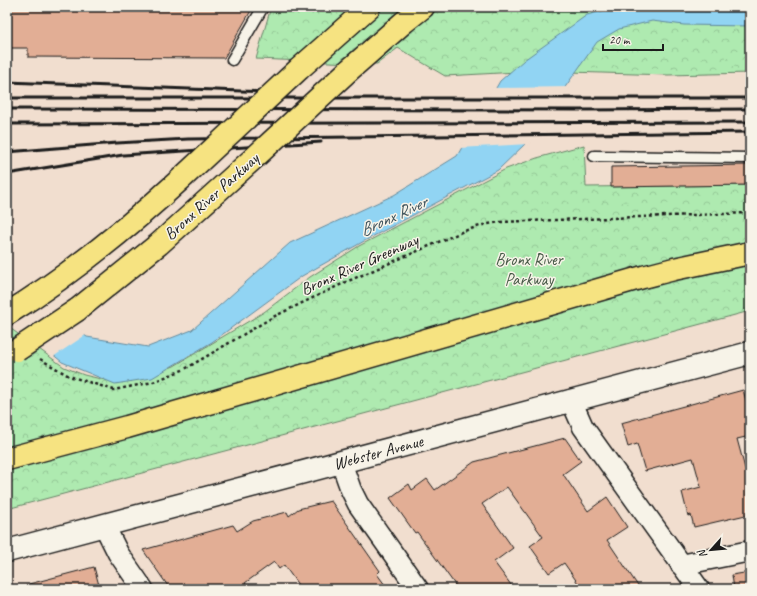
<svg xmlns="http://www.w3.org/2000/svg" width="757" height="596" viewBox="0 0 757 596" font-family="Caveat,sans-serif">
<style>
.park{fill:url(#park-crowns);stroke:#658366}
.water{fill:#91d4f3;stroke:#628a9d}
.pier{fill:#f1decf}
.building{fill:#e2ae95;stroke:#1c1c1c}
.lines{fill:none;stroke-linecap:round;stroke-linejoin:round}
.lane-casing{stroke:#1c1c1c;stroke-width:13}
.street-casing{stroke:#1c1c1c;stroke-width:23}
.secondary-casing{stroke:#1c1c1c;stroke-width:25}
.highway-casing{stroke:#1c1c1c;stroke-width:25}
.path{stroke:#1c1c1c;stroke-width:2.5;stroke-dasharray:3 3;stroke-linecap:butt}
.lane{stroke:#f7f3e8;stroke-width:10}
.street{stroke:#f7f3e8;stroke-width:20}
.secondary{stroke:#f7f3e8;stroke-width:22}
.highway{stroke:#f6e381;stroke-width:22}
.rail{stroke:#1c1c1c;stroke-width:3}
.highway-bridge-casing{stroke:#1c1c1c;stroke-width:25;stroke-linecap:butt}
.highway-bridge{stroke:#f6e381;stroke-width:22}
.labels{text-anchor:middle;stroke-width:3;stroke-linejoin:round;paint-order:stroke}
.street-label{font-size:17px;fill:#1c1c1c;stroke:#f7f3e8}
.park-label{font-size:17px;fill:#485a48;stroke:#f7f3e8}
.water-label{font-size:18px;font-style:italic;fill:#3f535c;stroke:#f7f3e8}
</style>
<defs>
<pattern id="park-crowns" width="20" height="18" patternUnits="userSpaceOnUse"><rect width="20" height="18" fill="#aeeab0"/><path d="M2 6a3 3 0 1 1 6 0M12 15a3 3 0 1 1 6 0" fill="none" stroke="#95c897"/></pattern>
</defs>
<rect width="100%" height="100%" fill="#f1decf"/>
<filter id="ink" filterUnits="userSpaceOnUse"><feTurbulence type="fractalNoise" baseFrequency=".025" numOctaves="2"/><feDisplacementMap in="SourceGraphic" scale="8" xChannelSelector="R" yChannelSelector="G"/><feConvolveMatrix kernelMatrix="1 2 1 2 8 2 1 2 1" color-interpolation-filters="sRGB"/></filter>
<g filter="url(#ink)">
<g class="park">
<path d="M271,7H750V73L668,75L536,71L445,76L398,48L377,64L256,59Z"/>
<path d="M584,145L586,187L750,185V311L7,509V326L64,367L84,375L105,380L125,381L148,376L174,366L264,312L310,277L359,246L506,169L537,158Z"/>
</g>
<path class="water" d="M617,7H750V26L684,25L652,21L619,29L597,42L525,144L498,170L366,240L302,276L212,342L152,378L115,384L62,362L7,317V280L87,337L148,347L192,330L290,243L394,195L457,156L500,81L524,60L587,15Z"/>
<g class="pier">
<path d="M569,87L528,144L460,148L494,88Z"/>
<path d="M7,278L8,279L87,334L53,357L7,320Z"/>
</g>
<g class="building">
<path d="M7,7H253L224,58L28,57V48H7Z"/>
<path d="M750,165V185L611,187V167Z"/>
<path d="M743,390L750,414V436L737,439L747,476L750,475V514L694,527L691,515L688,516L682,492L701,487L693,458L645,471L637,444L628,447L621,423Z"/>
<path d="M565,438L581,461L563,474L588,511L607,497L627,527L607,540L640,589H582L564,563L549,573L530,546L543,537L507,487L482,504L513,548L494,562L514,589H458L417,532L415,533L390,498L409,484L412,490L427,479L435,490L474,462Z"/>
<path d="M331,501L380,571L377,574L388,589H301L284,565L279,569L274,562L245,583L249,589H170L143,550L233,525L237,531L253,521L287,512L289,516L298,509Z"/>
<path d="M94,567L100,589H30L29,584Z"/>
<path d="M750,572V589H734L732,575Z"/>
</g>
<g class="lines">
<defs>
<g id="lane">
<path d="M232,60L263,7"/>
<path d="M594,156L750,158"/>
</g>
<g id="street">
<path d="M571,400L583,427L699,589"/>
<path d="M341,462L351,490L358,504L418,589"/>
<path d="M104,525L118,553L143,589"/>
<path d="M681,565L750,551"/>
</g>
<path id="secondary" d="M7,551L750,353"/>
<g id="highway">
<path d="M299,69L369,7"/>
<path d="M348,71L404,22L423,7"/>
<path d="M77,310L159,244L254,158"/>
<path d="M7,314C70,275 129,227 183,177"/>
<path d="M7,459L127,427L643,277L674,269L750,253"/>
</g>
</defs>
<use href="#lane" class="lane-casing"/>
<use href="#street" class="street-casing"/>
<use href="#secondary" class="secondary-casing"/>
<use href="#highway" class="highway-casing"/>
<path class="path" d="M40,359L69,376L114,390L153,382L185,369L273,317L346,282L464,231L483,225L500,222L750,213"/>
<use href="#lane" class="lane"/>
<use href="#street" class="street"/>
<use href="#secondary" class="secondary"/>
<use href="#highway" class="highway"/>
<g class="rail">
<path d="M7,82L269,92"/>
<path d="M7,98H750"/>
<path d="M7,109L578,110L750,109"/>
<path d="M7,124L750,122"/>
<path d="M7,152L117,143L188,139L750,132"/>
<path d="M7,174L123,155L321,142"/>
</g>
<defs>
<g id="highway-bridge">
<path d="M254,158L348,71"/>
<path d="M183,177L299,69"/>
<path d="M17,350L77,310"/>
</g>
</defs>
<use href="#highway-bridge" class="highway-bridge-casing"/>
<use href="#highway-bridge" class="highway-bridge"/>
</g>
</g>
<g class="labels">
<g class="street-label">
<text transform="translate(211 196) rotate(-42)" y="6">Bronx River Parkway</text>
<text transform="translate(359 264) rotate(-24)" y="6">Bronx River Greenway</text>
<text transform="translate(378 452) rotate(-15)" y="6">Webster Avenue</text>
</g>
<g class="park-label">
<text x="529" y="265">Bronx River<tspan x="529" dy="20">Parkway</tspan></text>
</g>
<g class="water-label">
<text transform="translate(393 216) rotate(-25)" y="6">Bronx River</text>
</g>
</g>
<rect width="757" height="596" fill="none" stroke="#f7f3e8" stroke-width="24"/>
<rect x="12" y="12" width="733" height="572" fill="none" stroke="#1c1c1c" stroke-width="1.5" filter="url(#ink)"/>
<g transform="translate(711 550) rotate(243)" stroke="#f7f3e8" stroke-width="3" paint-order="stroke">
<path d="M0-3L7 15L0 10L-7 15Z" fill="#1c1c1c"/>
<text y="-6" font-size="11" font-weight="bold" text-anchor="middle" fill="#1c1c1c">N</text>
</g>
<path d="M603 44v6h60v-6" fill="none" stroke="#1c1c1c" stroke-width="2"/>
<text x="609" y="44" font-size="12" fill="#1c1c1c" stroke="#f7f3e8" stroke-width="3" paint-order="stroke">20 m</text>
</svg>
